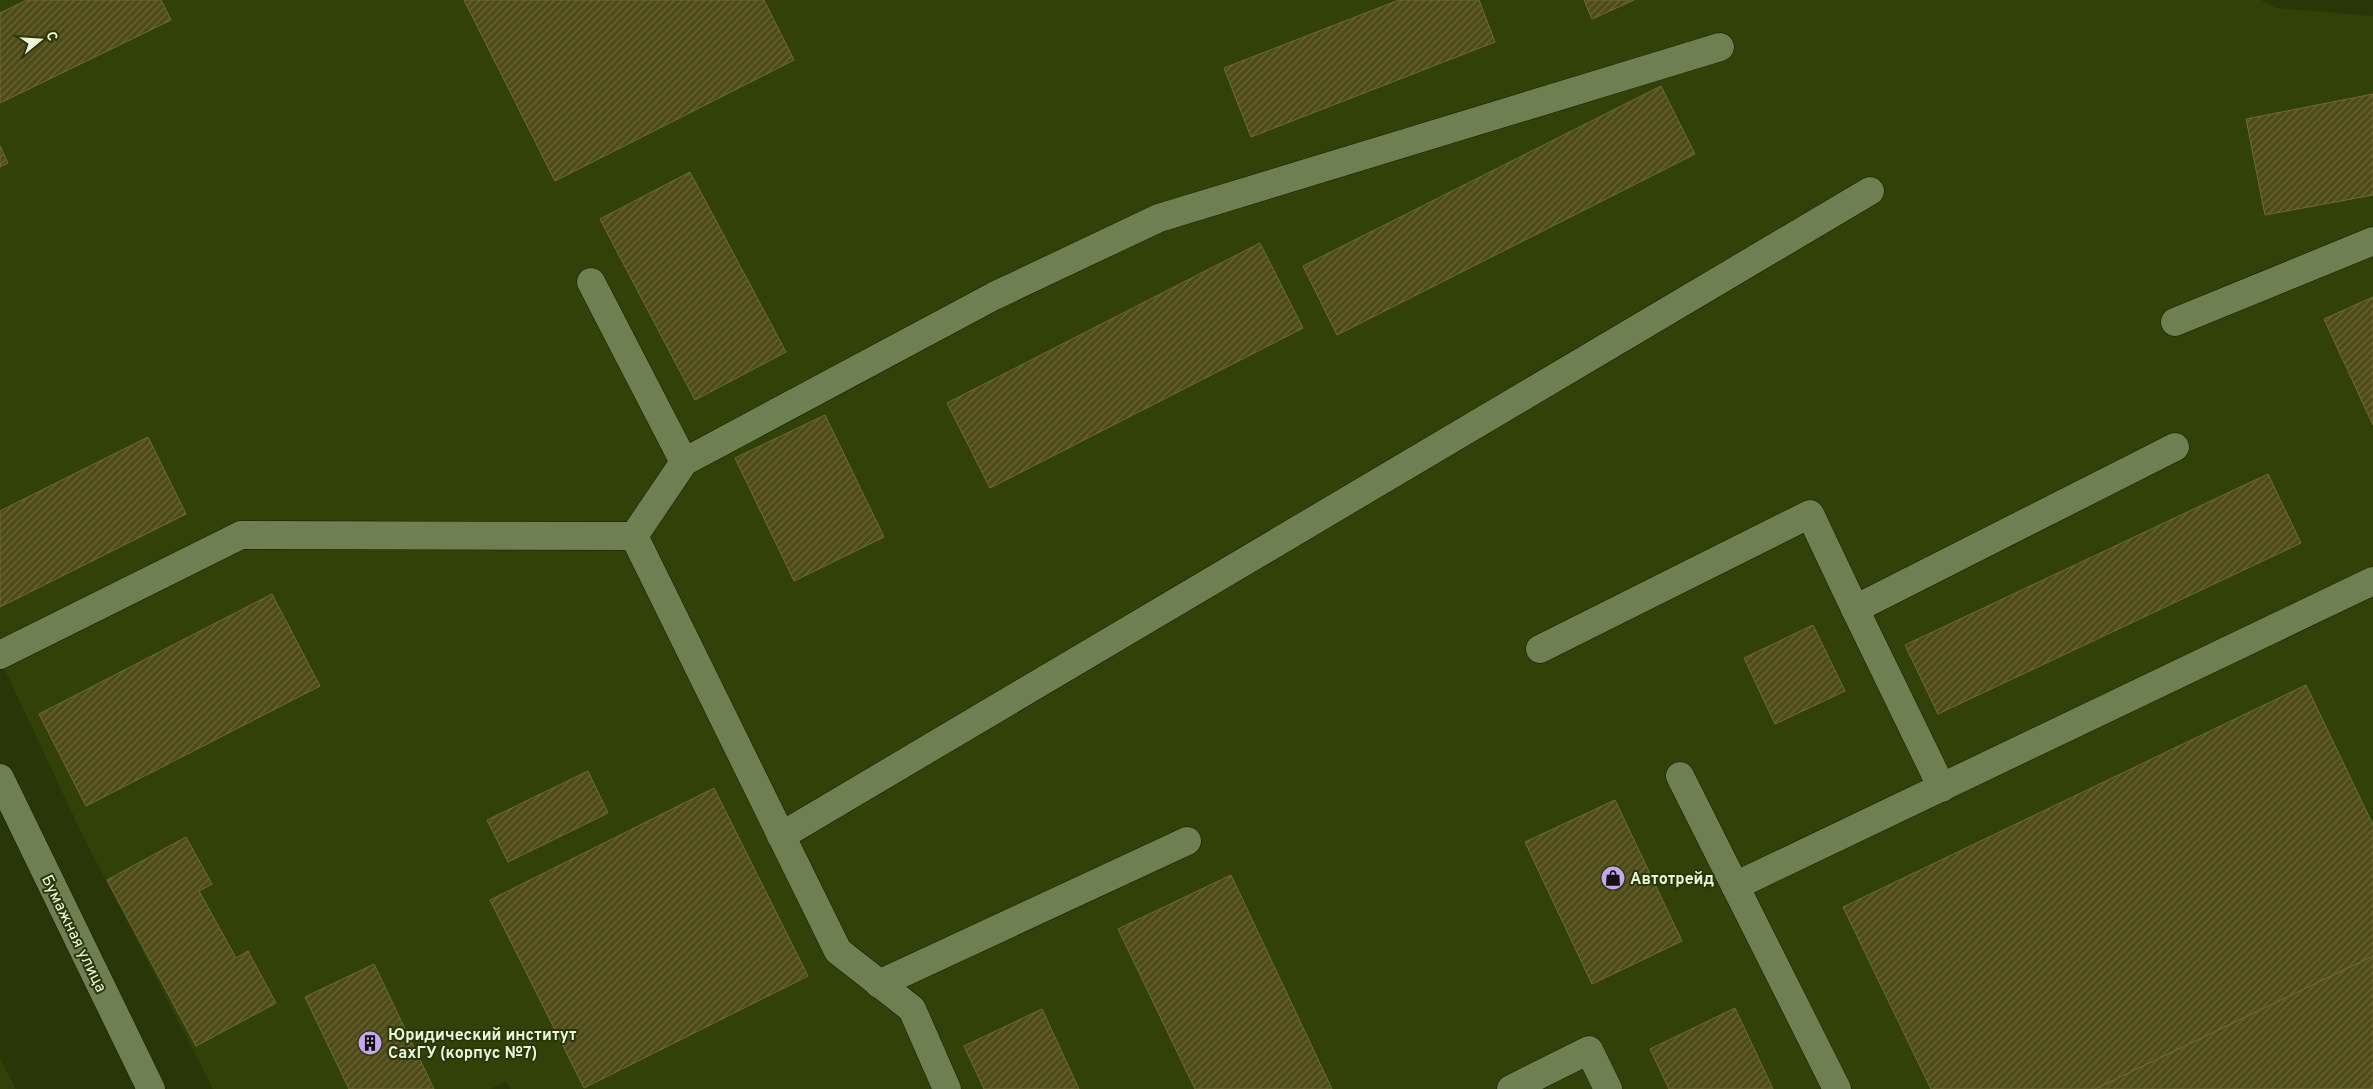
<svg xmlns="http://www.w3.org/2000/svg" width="2373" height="1089" viewBox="0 0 2373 1089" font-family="Overpass,sans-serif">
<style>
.built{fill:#314108}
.building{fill:url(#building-hatch);stroke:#6f6b39}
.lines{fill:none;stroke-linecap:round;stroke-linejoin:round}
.minor-casing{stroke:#131d00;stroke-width:29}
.minor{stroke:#6e7f51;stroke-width:28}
.labels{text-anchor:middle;stroke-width:4;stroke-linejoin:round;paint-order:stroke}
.poi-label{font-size:16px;font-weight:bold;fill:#ebf5dc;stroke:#293708;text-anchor:start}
.street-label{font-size:16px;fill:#ebf5dc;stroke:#293708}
</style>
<defs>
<pattern id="building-hatch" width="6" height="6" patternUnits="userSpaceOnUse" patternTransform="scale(1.25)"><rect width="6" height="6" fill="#4f4b18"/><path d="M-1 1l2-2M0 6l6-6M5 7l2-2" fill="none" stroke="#686639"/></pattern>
</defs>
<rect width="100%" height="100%" fill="#293708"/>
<g class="built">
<path d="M0,0H2261L2276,8L2373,16V1089H511L506,1081L490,1089H213L81,832L0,659Z"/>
<path d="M0,1059L16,1089H0Z"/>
</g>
<g class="building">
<path d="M27,0H161L171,20L0,103V13Z"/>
<path d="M464,0H764L794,60L555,181Z"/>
<path d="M1399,0H1479L1495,42L1251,137L1224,68Z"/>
<path d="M1584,0H1634L1592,19Z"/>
<path d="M1661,86L1695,154L1337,335L1303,266Z"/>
<path d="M2373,94V195L2265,215L2246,119Z"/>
<path d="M0,146L8,163L0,167Z"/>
<path d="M690,172L786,352L695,400L600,219Z"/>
<path d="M1260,243L1303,328L990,488L947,403Z"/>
<path d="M2373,297V425L2324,319Z"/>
<path d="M825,415L884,537L794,581L735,458Z"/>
<path d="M148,437L186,514L0,607V511Z"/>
<path d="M2268,474L2301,543L1938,714L1905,645Z"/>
<path d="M272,594L320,686L86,806L39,714Z"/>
<path d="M1813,625L1845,691L1775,724L1744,658Z"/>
<path d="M2306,685L2373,825V956L2095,1089H1931L1843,907Z"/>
<path d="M588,771L608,813L508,862L487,820Z"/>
<path d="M714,788L808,976L584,1088L490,900Z"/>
<path d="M1615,800L1682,941L1592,984L1525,842Z"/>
<path d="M186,837L212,884L199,891L236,958L248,951L276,1003L196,1046L107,880Z"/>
<path d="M1231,875L1332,1089H1195L1118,929Z"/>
<path d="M2373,956V1089H2095Z"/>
<path d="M374,964L434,1089H349L305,997Z"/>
<path d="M1735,1008L1773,1089H1669L1650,1049Z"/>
<path d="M1042,1009L1079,1089H984L964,1046Z"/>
</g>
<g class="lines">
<defs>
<g id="minor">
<path d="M591,282L684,462"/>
<path d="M2175,322L2373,241"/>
<path d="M634,536L838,951L912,1009L947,1089"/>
<path d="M1855,609L1942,788"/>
<path d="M1540,649L1810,514L1855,609L2175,447"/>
<path d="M0,655L241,535L634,536L684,462L994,296L1159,218L1720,47"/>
<path d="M1680,776L1837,1089"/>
<path d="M0,778L151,1089"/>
<path d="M781,836L1870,191"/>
<path d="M1735,886L2373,581"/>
<path d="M879,984L1187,841"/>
<path d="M1511,1089L1589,1050L1608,1089"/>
</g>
</defs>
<use href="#minor" class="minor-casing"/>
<use href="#minor" class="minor"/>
</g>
<defs>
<symbol id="shop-disc" viewBox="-11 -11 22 22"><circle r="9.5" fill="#c7a6ef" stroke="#293708"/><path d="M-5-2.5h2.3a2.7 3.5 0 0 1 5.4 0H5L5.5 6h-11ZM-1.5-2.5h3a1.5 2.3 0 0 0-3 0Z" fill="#111"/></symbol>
<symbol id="building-disc" viewBox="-11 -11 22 22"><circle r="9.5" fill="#c7a6ef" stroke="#293708"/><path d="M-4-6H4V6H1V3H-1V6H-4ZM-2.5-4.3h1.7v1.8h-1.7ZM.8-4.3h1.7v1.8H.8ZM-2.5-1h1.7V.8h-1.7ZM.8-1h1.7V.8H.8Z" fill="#111"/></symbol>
</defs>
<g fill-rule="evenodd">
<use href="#shop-disc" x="1599" y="864" width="28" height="28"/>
<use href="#building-disc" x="356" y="1029" width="28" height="28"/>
</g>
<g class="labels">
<g class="poi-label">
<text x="1630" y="884">Автотрейд</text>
<text x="388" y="1040">Юридический институт<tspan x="388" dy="18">СахГУ (корпус №7)</tspan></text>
</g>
<g class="street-label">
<text transform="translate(75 933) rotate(64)" y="6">Бумажная улица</text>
</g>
</g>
<g transform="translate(40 40) rotate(72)" stroke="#293708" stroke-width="4" paint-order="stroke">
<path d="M0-4L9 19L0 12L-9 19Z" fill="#ebf5dc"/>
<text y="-8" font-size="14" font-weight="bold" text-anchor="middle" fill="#ebf5dc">С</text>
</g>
</svg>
